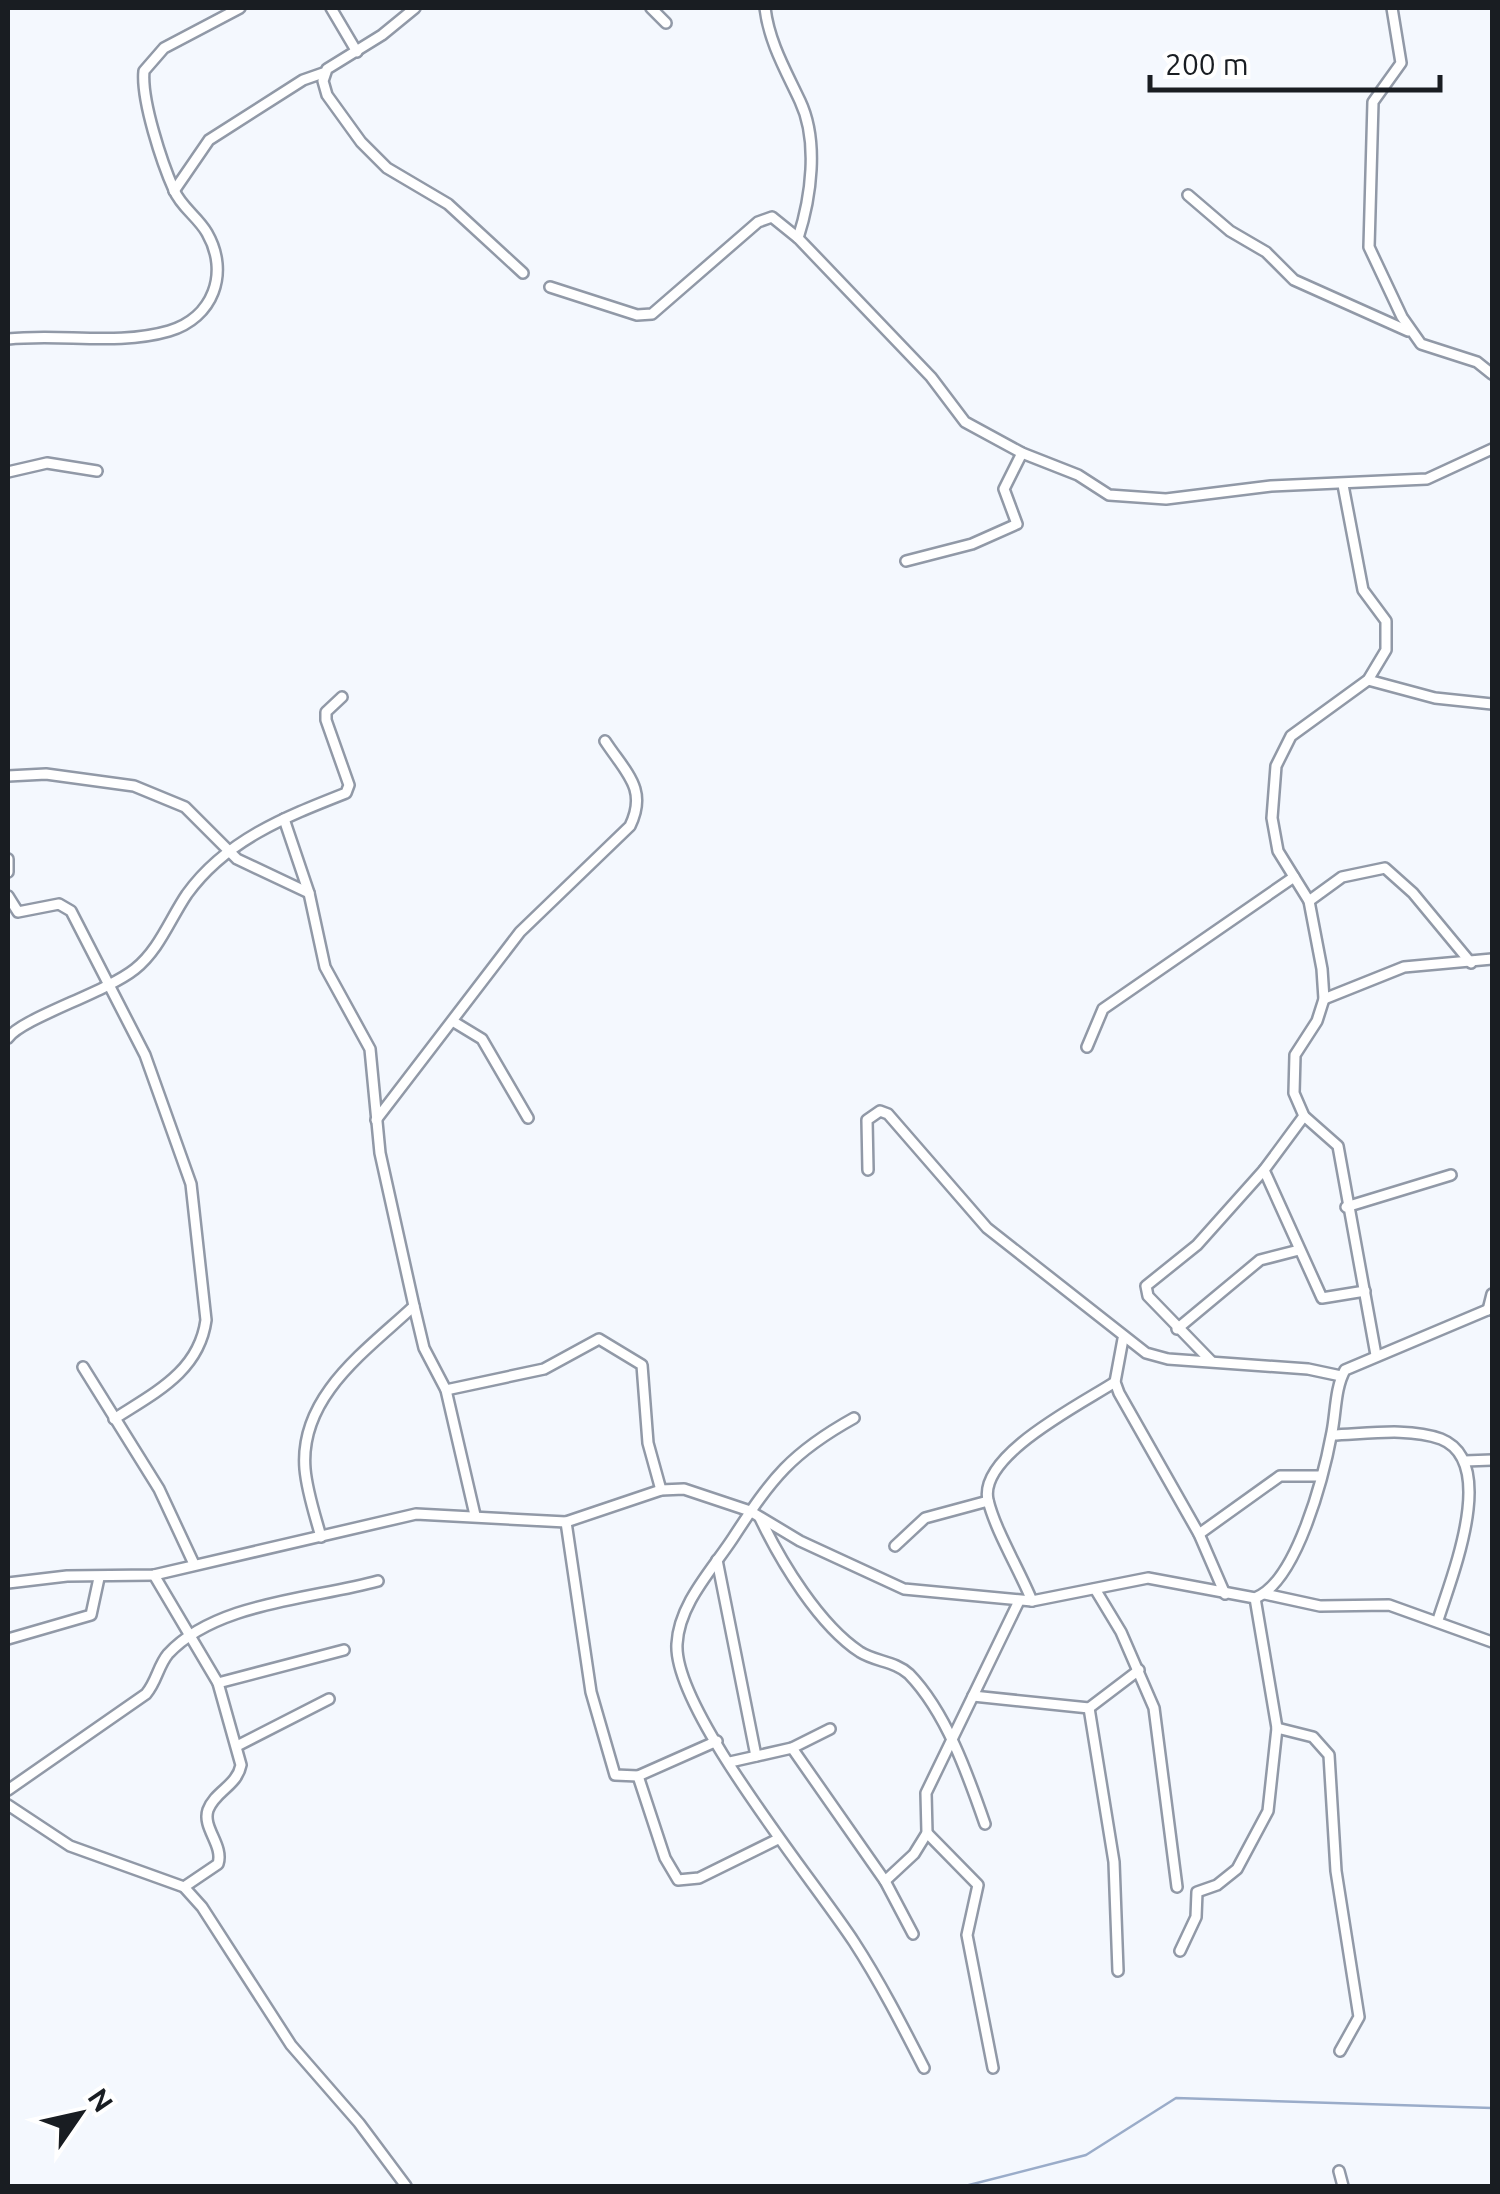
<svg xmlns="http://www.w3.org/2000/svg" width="1500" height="2194" viewBox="0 0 1500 2194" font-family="Ubuntu,sans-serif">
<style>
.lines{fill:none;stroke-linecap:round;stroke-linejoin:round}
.stream{stroke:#9aacc9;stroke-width:2.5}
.minor-casing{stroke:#9199a7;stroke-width:14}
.minor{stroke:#fff;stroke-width:9}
</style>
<rect width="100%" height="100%" fill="#f4f8fe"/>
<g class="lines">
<path class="stream" d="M965,2186L1086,2155L1176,2098L1492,2108"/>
<defs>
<g id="minor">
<path d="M331,8L357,52"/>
<path d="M415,8L382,35L327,69L323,81L327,95L361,142L387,168L448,204L523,273"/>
<path d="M651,8L666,23"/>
<path d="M765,8C769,42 786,71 800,101C819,141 811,198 798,238"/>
<path d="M1392,8L1401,63L1373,102L1369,247L1402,317L1421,344L1477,362L1492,374"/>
<path d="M174,191L209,140L303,80L323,73"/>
<path d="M1188,195L1230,231L1266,252L1294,280L1408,331"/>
<path d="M550,287L637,315L652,314L758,222L772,217L798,238L931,377L965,422L1022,453L1078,475L1109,495L1166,499L1271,486L1427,479L1492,449"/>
<path d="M8,339C60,333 117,346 169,331C213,318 230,273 207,233C198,217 181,207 174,190C162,163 141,100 144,71L164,48L240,8"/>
<path d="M8,472L47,463L97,471"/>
<path d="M1343,485L1363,590L1386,621V650L1368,680L1291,736L1276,766L1272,818L1278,851L1309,901L1322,969L1324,999L1317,1021L1295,1055L1294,1093L1304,1116L1338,1146L1376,1355"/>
<path d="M906,561L972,544L1017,524L1004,489L1022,453"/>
<path d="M1368,680L1435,698L1492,704"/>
<path d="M8,776L46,774L134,786L185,807L237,859L309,893"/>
<path d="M284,819L309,893L325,967L370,1049L380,1153L414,1306L424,1348L446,1390L475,1515"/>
<path d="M8,859V872"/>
<path d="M8,896L18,912L59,904L71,911L145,1055L191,1184L206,1320C199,1372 154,1393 114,1419"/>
<path d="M1309,901L1342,877L1385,868L1413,893L1471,963"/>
<path d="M1324,999L1404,967L1492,959"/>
<path d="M454,1022L482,1039L528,1118"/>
<path d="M8,1038C22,1018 105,993 135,969C159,950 170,919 187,894C226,840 285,817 346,793L349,785L326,720V712L342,697"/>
<path d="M1087,1047L1103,1009L1294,877"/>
<path d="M376,1120L520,932L630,826C648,789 626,773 605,741"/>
<path d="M868,1170L867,1120L880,1111L888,1114L987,1228L1146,1353L1168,1359L1308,1369L1341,1376"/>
<path d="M1264,1170L1322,1298L1365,1291"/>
<path d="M1346,1207L1451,1175"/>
<path d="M1488,1310L1492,1294"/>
<path d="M1177,1329L1260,1260L1299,1250"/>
<path d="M1123,1339L1115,1382L1119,1393L1199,1534L1225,1594"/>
<path d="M1211,1361L1148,1296L1146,1286L1197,1245L1264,1170L1304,1116"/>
<path d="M83,1367L159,1489L194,1564"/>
<path d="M446,1390L544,1369L599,1339L642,1365L648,1443L661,1490"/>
<path d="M854,1418C791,1453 772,1478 733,1538C712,1570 679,1604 677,1644C673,1710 815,1882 854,1942C880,1982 902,2025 924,2068"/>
<path d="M1332,1435C1365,1434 1409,1427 1441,1439C1499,1462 1451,1578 1438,1620"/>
<path d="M1465,1461L1492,1460"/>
<path d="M760,1518C781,1562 819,1625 860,1652C876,1662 895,1661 909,1674C946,1712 968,1775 985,1824"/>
<path d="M566,1522L591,1692L615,1775L638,1776L717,1741"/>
<path d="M1199,1534L1280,1476H1321"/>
<path d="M321,1537C315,1515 307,1492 305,1469C299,1396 367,1350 414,1306"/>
<path d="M895,1546L925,1518L988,1501"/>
<path d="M717,1560L756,1756"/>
<path d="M154,1575L218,1683L241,1765C237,1786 215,1791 208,1810C202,1828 224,1845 218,1864L184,1887"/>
<path d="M8,1583L67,1576L154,1575L416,1514L566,1522L661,1490L684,1489L750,1511L800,1541L904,1589L1032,1601L1148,1578L1255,1598C1297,1582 1324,1475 1332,1432C1336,1412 1335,1388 1345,1370L1492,1308"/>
<path d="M1095,1589L1121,1632L1154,1708L1177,1887"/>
<path d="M1265,1594L1320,1606L1389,1605L1492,1642"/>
<path d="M1032,1601C1020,1571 995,1530 988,1500C978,1455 1083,1403 1115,1382"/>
<path d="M8,1639L91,1615L99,1578"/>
<path d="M218,1683L344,1650"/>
<path d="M973,1696L1089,1708L1139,1670"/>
<path d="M1089,1708L1114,1862L1118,1971"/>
<path d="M1277,1728L1313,1737L1329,1755L1336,1871L1359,2017L1340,2051"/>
<path d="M237,1746L329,1699"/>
<path d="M792,1748L885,1881L913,1934"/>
<path d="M730,1762L792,1748L830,1729"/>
<path d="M638,1776L665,1858L678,1880L699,1878L778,1839"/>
<path d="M8,1790L146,1694C157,1681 158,1666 168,1654C216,1602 313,1599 378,1581"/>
<path d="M8,1805L70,1846L184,1887L202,1907L291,2045L359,2123L406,2186"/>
<path d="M927,1833L978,1885L967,1935L993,2068"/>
<path d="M885,1881L914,1854L927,1833L926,1793L1019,1601"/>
<path d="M1180,1951L1196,1917L1197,1892L1217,1885L1237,1869L1268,1811L1277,1728L1255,1598"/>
<path d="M1339,2171L1343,2186"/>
</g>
</defs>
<use href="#minor" class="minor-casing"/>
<use href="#minor" class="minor"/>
</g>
<rect width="1500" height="2194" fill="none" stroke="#191d22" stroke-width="20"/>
<g transform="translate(80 2114) rotate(56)" stroke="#ffffff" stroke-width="8" paint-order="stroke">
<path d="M0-8L18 38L0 25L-18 38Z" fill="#191d22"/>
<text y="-15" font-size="28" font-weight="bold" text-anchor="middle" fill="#191d22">N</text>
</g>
<path d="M1150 75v15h290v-15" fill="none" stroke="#191d22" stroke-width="5"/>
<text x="1165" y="75" font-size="30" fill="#191d22" stroke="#ffffff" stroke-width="8" paint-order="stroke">200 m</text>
</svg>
